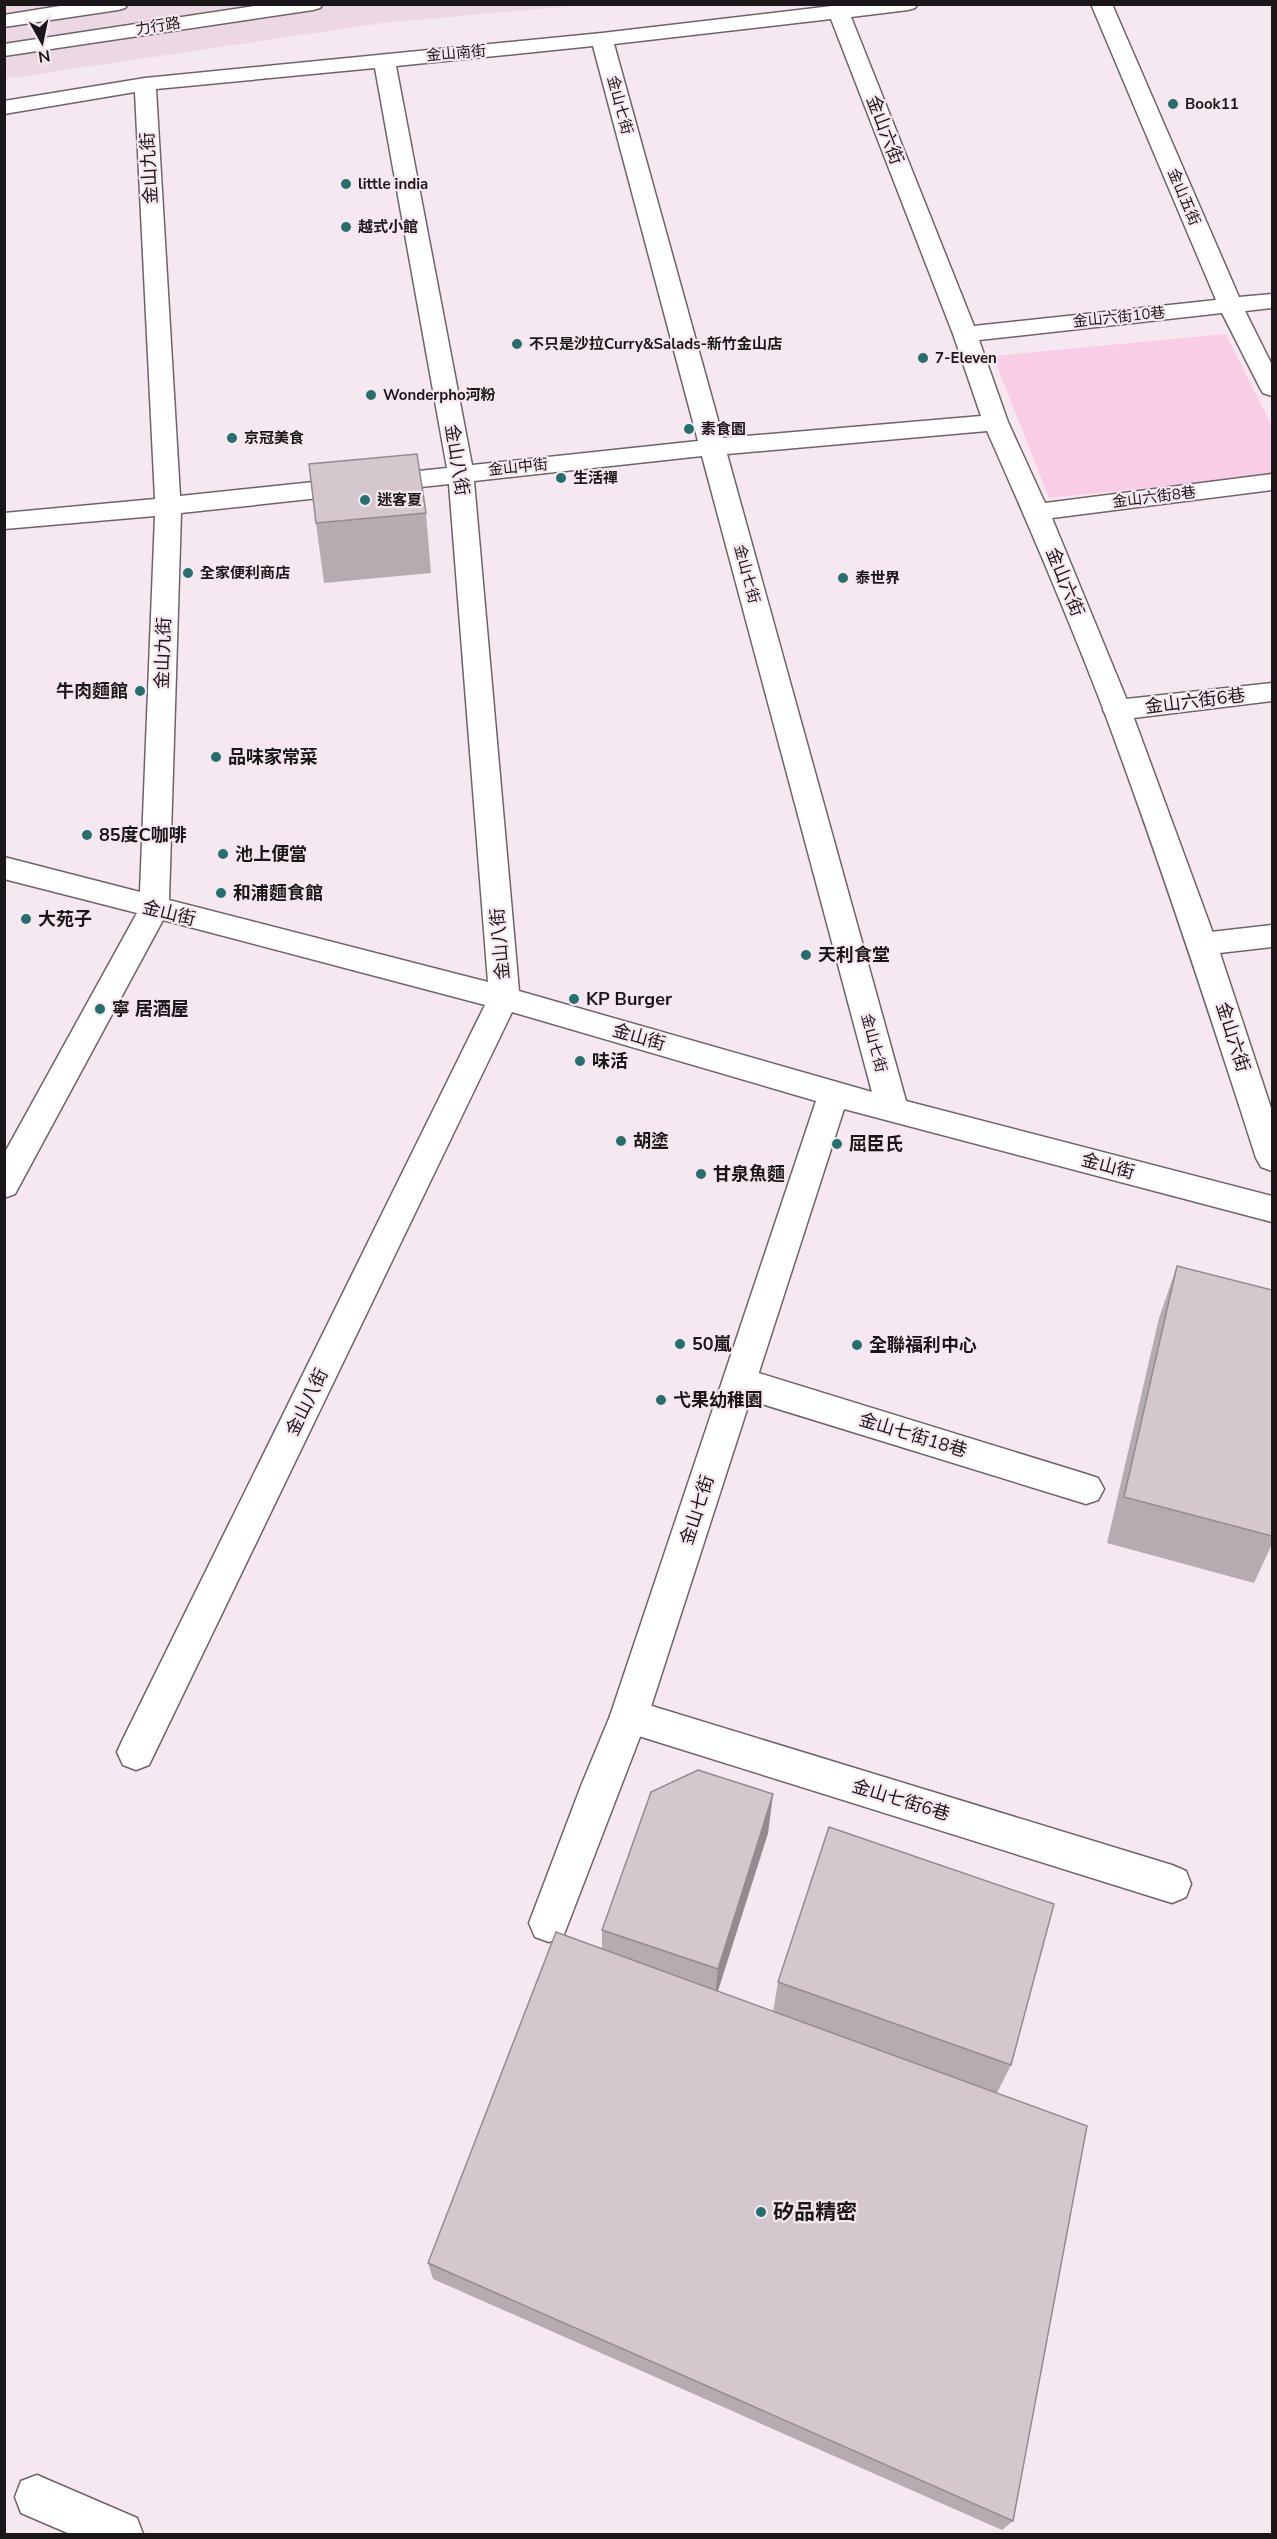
<svg xmlns="http://www.w3.org/2000/svg" width="1277" height="2539" viewBox="0 0 1277 2539" font-family="'Nunito Sans','Noto Sans TC',sans-serif">
<style>
.built{fill:#ecd8e3}
.green{fill:#f9cde6}
.lines{fill:none;stroke-linecap:round;stroke-linejoin:round}
.service-casing{stroke:#6f636a;stroke-width:3}
.minor-casing{stroke:#6f636a;stroke-width:3}
.tertiary-casing{stroke:#6f636a;stroke-width:3}
.service{fill:#fff;fill-rule:evenodd}
.minor{fill:#fff;fill-rule:evenodd}
.tertiary{fill:#fff;fill-rule:evenodd}
.wall{fill:#b6abb1}
.shaded-wall{fill:#948b90}
.building{fill:#d4c7ce;stroke:#948b90;stroke-width:1.5}
.poi-dot{fill:#25706e;stroke:#f6e8f0;stroke-width:2}
.labels{text-anchor:middle;stroke-width:4.5;stroke-linejoin:round;paint-order:stroke}
.far-street-label{font-size:15px;fill:#1b1619;stroke:#f6e8f0}
.far-poi-label{font-size:15px;font-weight:bold;fill:#1b1619;stroke:#f6e8f0;text-anchor:start}
.street-label{font-size:18px;fill:#1b1619;stroke:#f6e8f0}
.poi-label{font-size:18px;font-weight:bold;fill:#1b1619;stroke:#f6e8f0;text-anchor:start}
.near-poi-label{font-size:21px;font-weight:bold;fill:#1b1619;stroke:#f6e8f0;text-anchor:start}
</style>
<rect width="100%" height="100%" fill="#f6e8f0"/>
<path class="built" d="M4,5H581L383,23L5,79Z"/>
<path class="green" d="M1226,334L1272,426V475L1049,498L993,356Z"/>
<g class="lines">
<defs>
<g id="service">
<path d="M1272,683V701L1117,720L1107,717L1103,710L1107,703L1117,700Z"/>
<path d="M1272,925V947L1202,955L1191,952L1187,944L1191,936L1202,933Z"/>
<path d="M739,1367L1086,1474L1098,1478L1104,1489L1098,1500L1086,1504L739,1397L727,1392L722,1382L727,1372Z"/>
<path d="M629,1699L1172,1865L1186,1871L1191,1884L1186,1897L1172,1903L629,1733L616,1728L610,1716L616,1704Z"/>
<path d="M37,2475L137,2518L143,2534H70L21,2513L15,2497L21,2481Z"/>
</g>
<path id="minor" d="M849,4H918L915,8L908,10L851,17L974,326L1216,300L1091,4H1112L1239,297L1272,294V308L1245,311L1272,365V396L1263,393L1260,388L1222,313L979,340L1008,422L1045,503L1272,474V490L1052,518L1131,710L1217,944L1272,1111V1171L1261,1167L1256,1158C1208,1008 1159,859 1104,711C1068,617 1028,523 987,431L727,454L906,1101L1272,1196V1222L844,1109L648,1716L563,1937L549,1942L535,1937L529,1923L581,1786L610,1716L816,1101L512,1012L149,1765L136,1770L123,1765L117,1752L123,1739L485,1005L163,920L15,1194L4,1198V1154L137,913L4,879V857L140,892L155,516L4,529V513L155,499L135,92L4,114V101L145,78L602,33ZM831,19L953,334L981,416L723,438L614,44ZM593,46L698,441L472,465L396,66ZM375,68L447,468L180,496L156,89ZM702,456L872,1092L519,991L474,481ZM449,484L488,982L169,900L181,513Z"/>
<g id="tertiary">
<path d="M72,4H128L125,8L118,10L4,27V15Z"/>
<path d="M267,4H323L320,8L313,10L4,56V44Z"/>
</g>
</defs>
<use href="#service" class="service-casing"/>
<use href="#minor" class="minor-casing"/>
<use href="#tertiary" class="tertiary-casing"/>
<use href="#service" class="service"/>
<use href="#minor" class="minor"/>
<use href="#tertiary" class="tertiary"/>
</g>
<g class="wall">
<path d="M426,513L431,573L324,583L316,523Z"/>
<path d="M1177,1266L1272,1290V1544L1254,1583L1107,1543L1159,1318Z"/>
<path d="M773,1794L768,1833L718,1991L773,2012L778,1982L1011,2065L997,2093L1013,2521L1002,2530L433,2279L428,2263L602,1949V1930Z"/>
</g>
<path class="shaded-wall" d="M773,1794L768,1833L714,2003L718,1969Z"/>
<g class="building">
<path d="M417,454L426,513L316,523L309,464Z"/>
<path d="M1177,1266L1272,1290V1536L1124,1497Z"/>
<path d="M698,1770L773,1794L718,1969L602,1930L651,1792Z"/>
<path d="M829,1827L1054,1904L1011,2065L778,1982Z"/>
<path d="M556,1932L1087,2126L1013,2521L428,2263Z"/>
</g>
<g class="poi-dot">
<circle cx="1173" cy="104" r="6"/>
<circle cx="346" cy="184" r="6"/>
<circle cx="346" cy="227" r="6"/>
<circle cx="517" cy="344" r="6"/>
<circle cx="923" cy="358" r="6"/>
<circle cx="371" cy="395" r="6"/>
<circle cx="689" cy="429" r="6"/>
<circle cx="232" cy="438" r="6"/>
<circle cx="561" cy="478" r="6"/>
<circle cx="365" cy="500" r="6"/>
<circle cx="188" cy="573" r="6"/>
<circle cx="843" cy="578" r="6"/>
<circle cx="140" cy="691" r="6"/>
<circle cx="216" cy="757" r="6"/>
<circle cx="87" cy="835" r="6"/>
<circle cx="223" cy="854" r="6"/>
<circle cx="221" cy="893" r="6"/>
<circle cx="26" cy="919" r="6"/>
<circle cx="806" cy="955" r="6"/>
<circle cx="574" cy="999" r="6"/>
<circle cx="100" cy="1009" r="6"/>
<circle cx="580" cy="1061" r="6"/>
<circle cx="621" cy="1141" r="6"/>
<circle cx="837" cy="1144" r="6"/>
<circle cx="701" cy="1174" r="6"/>
<circle cx="680" cy="1344" r="6"/>
<circle cx="857" cy="1345" r="6"/>
<circle cx="661" cy="1400" r="6"/>
<circle cx="761" cy="2212" r="6"/>
</g>
<g class="labels">
<g class="far-street-label">
<text transform="translate(158 26) rotate(-9)" y="5">力行路</text>
<text transform="translate(456 53) rotate(-5)" y="5">金山南街</text>
<text transform="translate(620 105) rotate(75)" y="5">金山七街</text>
<text transform="translate(1184 197) rotate(67)" y="5">金山五街</text>
<text transform="translate(1119 317) rotate(-6)" y="5">金山六街10巷</text>
<text transform="translate(518 467) rotate(-6)" y="5">金山中街</text>
<text transform="translate(1154 497) rotate(-7)" y="5">金山六街8巷</text>
<text transform="translate(747 574) rotate(75)" y="5">金山七街</text>
<text transform="translate(874 1043) rotate(75)" y="5">金山七街</text>
</g>
<g class="far-poi-label">
<text x="1185" y="109">Book11</text>
<text x="358" y="189">little india</text>
<text x="358" y="232">越式小館</text>
<text x="529" y="349">不只是沙拉Curry&amp;Salads-新竹金山店</text>
<text x="935" y="363">7-Eleven</text>
<text x="383" y="400">Wonderpho河粉</text>
<text x="701" y="434">素食園</text>
<text x="244" y="443">京冠美食</text>
<text x="573" y="483">生活禪</text>
<text x="377" y="505">迷客夏</text>
<text x="200" y="578">全家便利商店</text>
<text x="855" y="583">泰世界</text>
</g>
<g class="street-label">
<text transform="translate(885 130) rotate(69)" y="6">金山六街</text>
<text transform="translate(149 168) rotate(-93)" y="6">金山九街</text>
<text transform="translate(457 460) rotate(81)" y="6">金山八街</text>
<text transform="translate(1065 582) rotate(68)" y="6">金山六街</text>
<text transform="translate(163 653) rotate(-88)" y="6">金山九街</text>
<text transform="translate(1195 701) rotate(-7)" y="6">金山六街6巷</text>
<text transform="translate(169 913) rotate(14)" y="6">金山街</text>
<text transform="translate(500 944) rotate(-95)" y="6">金山八街</text>
<text transform="translate(639 1037) rotate(16)" y="6">金山街</text>
<text transform="translate(1233 1037) rotate(72)" y="6">金山六街</text>
<text transform="translate(1108 1166) rotate(15)" y="6">金山街</text>
<text transform="translate(307 1402) rotate(-64)" y="6">金山八街</text>
<text transform="translate(913 1435) rotate(17)" y="6">金山七街18巷</text>
<text transform="translate(697 1510) rotate(-72)" y="6">金山七街</text>
<text transform="translate(901 1800) rotate(17)" y="6">金山七街6巷</text>
</g>
<g class="poi-label">
<text x="128" y="697" text-anchor="end">牛肉麵館</text>
<text x="228" y="763">品味家常菜</text>
<text x="99" y="841">85度C咖啡</text>
<text x="235" y="860">池上便當</text>
<text x="233" y="899">和浦麵食館</text>
<text x="38" y="925">大苑子</text>
<text x="818" y="961">天利食堂</text>
<text x="586" y="1005">KP Burger</text>
<text x="112" y="1015">寧 居酒屋</text>
<text x="592" y="1067">味活</text>
<text x="633" y="1147">胡塗</text>
<text x="849" y="1150">屈臣氏</text>
<text x="713" y="1180">甘泉魚麵</text>
<text x="692" y="1350">50嵐</text>
<text x="869" y="1351">全聯福利中心</text>
<text x="673" y="1406">弋果幼稚園</text>
</g>
<g class="near-poi-label">
<text x="773" y="2219">矽品精密</text>
</g>
</g>
<rect width="1277" height="2539" fill="none" stroke="#1b1619" stroke-width="12"/>
<g transform="translate(42 42) rotate(171)" stroke="#f6e8f0" stroke-width="4.5" paint-order="stroke">
<path d="M0-4.5L10 22L0 15L-10 22Z" fill="#1b1619"/>
<text y="-9" font-size="16" font-weight="bold" text-anchor="middle" fill="#1b1619">N</text>
</g>
</svg>
